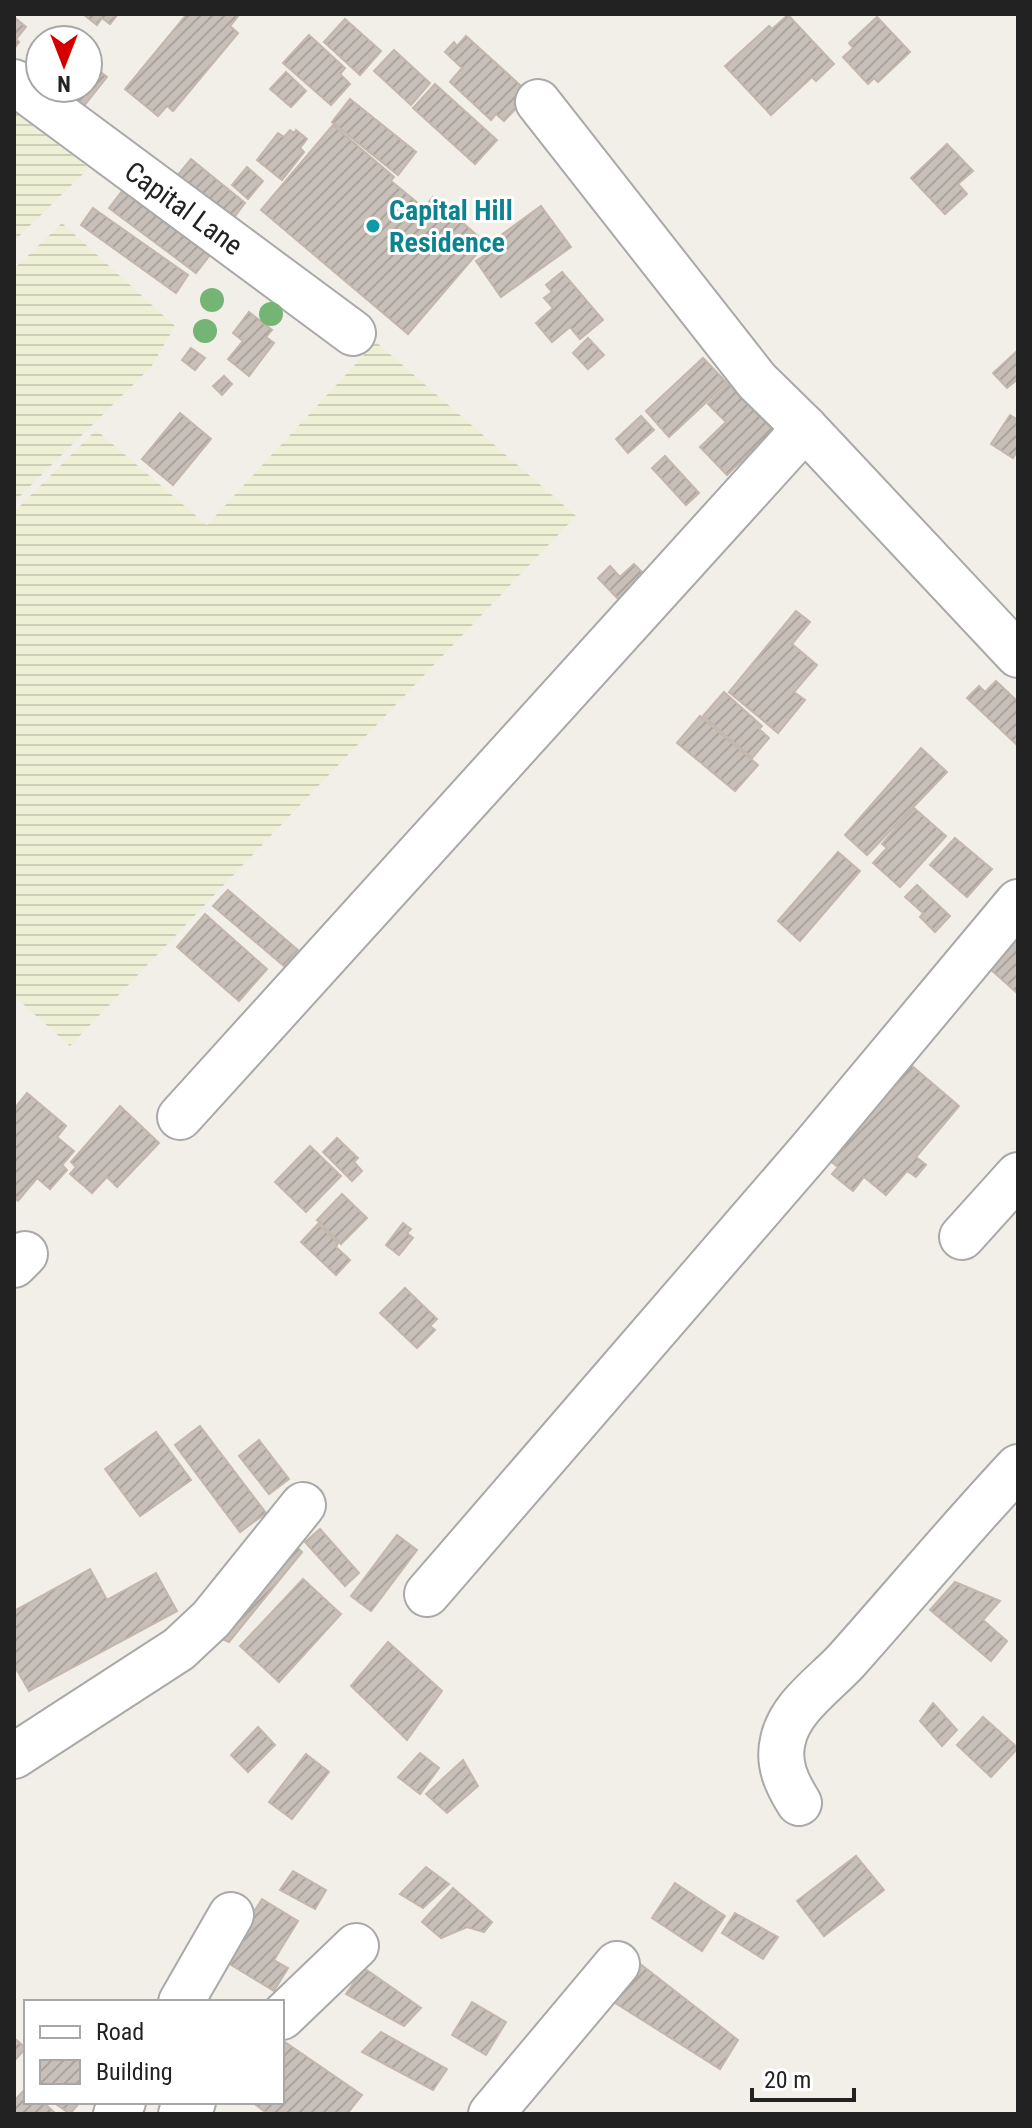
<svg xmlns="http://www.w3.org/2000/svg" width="1032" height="2128" viewBox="0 0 1032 2128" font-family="'Roboto Condensed',sans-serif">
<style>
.farmland{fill:url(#farmland-rules)}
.building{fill:url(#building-hatch);stroke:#c4b6ab;stroke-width:2}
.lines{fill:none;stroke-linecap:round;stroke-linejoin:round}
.minor-casing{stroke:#a9a9a9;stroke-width:48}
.minor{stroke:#fff;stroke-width:44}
.tree{fill:#74b475}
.culture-dot{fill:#0f9aa8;stroke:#fff;stroke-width:3}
.labels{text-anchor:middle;stroke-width:6;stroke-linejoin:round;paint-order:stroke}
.street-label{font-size:28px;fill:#222;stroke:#fff}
.culture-label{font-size:28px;font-weight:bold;fill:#0d838f;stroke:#fff;text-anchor:start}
</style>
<defs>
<pattern id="farmland-rules" width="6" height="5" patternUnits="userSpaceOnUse" patternTransform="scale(2)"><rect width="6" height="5" fill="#eef0d5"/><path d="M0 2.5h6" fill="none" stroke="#ccceb7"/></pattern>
<pattern id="building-hatch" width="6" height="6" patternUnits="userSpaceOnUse" patternTransform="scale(2)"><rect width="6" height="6" fill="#c7bfb8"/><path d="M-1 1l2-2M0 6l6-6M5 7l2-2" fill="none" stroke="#aba49e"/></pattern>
</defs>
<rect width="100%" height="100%" fill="#f2efe9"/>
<g class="farmland">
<path d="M14,111L89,168L14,241Z"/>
<path d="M62,223L175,326L151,367L14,502V269Z"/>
<path d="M376,342L576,516L70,1046L14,996V512L96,430L207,525Z"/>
</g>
<g class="building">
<path d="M83,14H118L110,24L102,18L97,25Z"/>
<path d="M187,14H237L239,15L230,26L238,33L173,111L167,106L158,116L125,89Z"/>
<path d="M788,15L834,64L816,81L812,77L771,115L725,66L769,26L772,29Z"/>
<path d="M14,17L26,27L16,39L19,42L14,49Z"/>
<path d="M877,17L910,52L878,82L874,78L868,84L843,57L853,48L849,43Z"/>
<path d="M345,19L381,51L360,75L324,42Z"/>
<path d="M309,35L345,68L340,74L350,84L331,105L283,63Z"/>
<path d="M466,36L530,94L504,121L496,114L491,120L450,82L462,68L445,52L454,42L457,46Z"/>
<path d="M394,50L430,83L411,105L374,71Z"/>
<path d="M88,62L107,77L83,107L59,88H88Z"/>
<path d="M286,72L306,91L291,107L270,89Z"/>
<path d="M435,84L497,140L475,164L413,108Z"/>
<path d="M350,99L416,152L398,175L332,122Z"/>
<path d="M333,125L394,177L391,181L424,208L433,197L486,243L408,334L261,210Z"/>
<path d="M290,130L294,133L296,130L307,139L300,148L304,152L282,180L257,160L278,133L284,137Z"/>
<path d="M947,144L973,171L958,184L967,194L945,214L911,178Z"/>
<path d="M191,159L245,203L232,220L177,176Z"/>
<path d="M247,167L263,181L248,199L232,185Z"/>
<path d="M123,190L210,255L196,273L109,208Z"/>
<path d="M541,206L571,247L501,297L476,261L497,247L493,241Z"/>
<path d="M93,208L188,275L176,293L81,225Z"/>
<path d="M562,272L603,320L580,339L570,327L552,342L536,323L553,308L544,298L552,292L546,285Z"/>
<path d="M249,312L272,330L266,337L274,343L249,376L228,359L243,341L233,333Z"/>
<path d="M588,338L604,355L588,369L573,353Z"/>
<path d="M191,348L205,358L195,370L182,360Z"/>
<path d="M1018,350V379L1007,388L993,373Z"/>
<path d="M703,358L727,383L669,437L646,411Z"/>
<path d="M224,376L232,384L222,395L213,386Z"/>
<path d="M729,384L773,430L727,475L700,447L726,422L708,404Z"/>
<path d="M180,413L211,439L173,485L142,459Z"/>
<path d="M1010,415L1018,420V450L1013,458L991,444Z"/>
<path d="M641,416L654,430L628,453L616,439Z"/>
<path d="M665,456L699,493L686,505L652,468Z"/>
<path d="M634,564L646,576L620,601L598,578L610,566L620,577Z"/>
<path d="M796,611L810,622L792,644L817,665L794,692L805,700L778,733L729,692Z"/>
<path d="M996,681L1018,702V746L967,698L979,686L985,692Z"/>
<path d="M724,692L762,726L759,729L769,738L752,758L703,716Z"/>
<path d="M700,716L758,765L735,791L677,743Z"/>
<path d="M921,748L947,772L867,855L845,835Z"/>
<path d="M914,808L946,836L900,887L873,863L887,848L882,844Z"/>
<path d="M955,838L992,869L967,897L930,865Z"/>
<path d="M838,852L860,871L800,941L778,921Z"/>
<path d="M917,885L950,916L935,932L920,917L923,913L905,897Z"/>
<path d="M228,890L298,950L284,966L213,906Z"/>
<path d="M205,914L267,969L239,1001L177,947Z"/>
<path d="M1018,920V994L980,960Z"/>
<path d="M911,1065L959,1106L916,1157L926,1165L916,1177L907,1171L886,1195L864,1177L853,1191L832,1174L838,1167L825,1157L868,1089L881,1101Z"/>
<path d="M27,1093L66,1126L57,1137L74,1151L62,1165L67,1170L50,1189L37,1178L18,1201L14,1198V1109Z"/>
<path d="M120,1106L159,1143L117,1187L107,1177L92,1193L70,1174L76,1167L71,1162Z"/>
<path d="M337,1138L358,1158L354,1162L362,1171L352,1181L323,1152Z"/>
<path d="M310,1146L341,1176L306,1212L275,1182Z"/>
<path d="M342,1194L367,1218L341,1244L317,1220Z"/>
<path d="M403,1223L411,1229L407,1233L413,1238L399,1255L386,1245Z"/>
<path d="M318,1224L338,1243L336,1247L350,1260L336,1275L301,1242Z"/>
<path d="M405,1288L437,1319L430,1326L435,1330L417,1348L380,1313Z"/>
<path d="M200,1426L266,1513L240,1532L175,1445Z"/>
<path d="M156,1432L191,1480L140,1516L105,1469Z"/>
<path d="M259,1440L289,1479L269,1494L239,1456Z"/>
<path d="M320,1529L359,1573L345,1586L305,1542Z"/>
<path d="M397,1535L417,1550L371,1611L351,1596Z"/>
<path d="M287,1537L302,1552L229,1642L209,1633Z"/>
<path d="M90,1569L107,1600L156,1573L177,1611L29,1691L14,1665V1611Z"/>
<path d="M303,1579L341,1614L279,1682L240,1646Z"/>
<path d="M955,1582L1000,1601L983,1620L1007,1641L991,1661L930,1610Z"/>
<path d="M388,1642L442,1691L407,1740L351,1686Z"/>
<path d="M933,1703L957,1730L942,1746L920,1721Z"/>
<path d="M983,1717L1018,1748L991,1777L957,1745Z"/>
<path d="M258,1727L275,1745L248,1772L231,1755Z"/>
<path d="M420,1753L439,1768L420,1794L398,1777Z"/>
<path d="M306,1754L329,1772L292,1819L269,1802Z"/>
<path d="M463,1760L478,1786L447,1813L426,1794Z"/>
<path d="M856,1856L884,1890L824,1936L797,1901Z"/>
<path d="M426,1867L449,1884L423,1908L400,1894Z"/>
<path d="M293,1871L326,1890L315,1909L280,1890Z"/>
<path d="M675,1883L725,1916L702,1951L652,1918Z"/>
<path d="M453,1888L492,1922L484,1932L467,1927L441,1938L422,1922Z"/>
<path d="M262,1899L298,1921L274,1960L288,1968L274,1991L223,1960Z"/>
<path d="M735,1913L778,1937L763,1959L722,1933Z"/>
<path d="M630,1956L738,2040L720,2069L601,1994Z"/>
<path d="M364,1968L421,2008L404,2026L346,1994Z"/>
<path d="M472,2002L506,2022L486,2055L452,2035Z"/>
<path d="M381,2032L447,2069L433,2090L362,2052Z"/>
<path d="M14,2038L26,2048L14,2061Z"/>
<path d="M282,2040L362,2095L347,2114H268L252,2102H282Z"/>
<path d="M26,2088V2102H43L56,2114H14V2101Z"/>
<path d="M53,2102H80L70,2114Z"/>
</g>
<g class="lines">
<defs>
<g id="minor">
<path d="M14,82L353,333"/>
<path d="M538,102L757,381L805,428L1018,655"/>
<path d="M180,1117L805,428"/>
<path d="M962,1237L1018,1175"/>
<path d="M14,1265L25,1254"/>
<path d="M427,1594L810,1151L1018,902"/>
<path d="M14,1756L179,1649L211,1619L303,1505"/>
<path d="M799,1803C787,1784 777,1764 783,1740C790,1707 825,1684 847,1660C904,1596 959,1530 1018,1467"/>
<path d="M181,2002L231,1915"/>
<path d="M282,2017L356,1946"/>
<path d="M116,2114L123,2102"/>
<path d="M181,2114L193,2102"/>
<path d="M491,2114L617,1964"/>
</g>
</defs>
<use href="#minor" class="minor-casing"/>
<use href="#minor" class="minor"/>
</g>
<g class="tree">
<circle cx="212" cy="300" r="12"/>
<circle cx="271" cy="314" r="12"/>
<circle cx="205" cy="331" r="12"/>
</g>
<circle class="culture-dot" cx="373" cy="226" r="8"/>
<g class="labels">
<g class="street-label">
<text transform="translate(184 208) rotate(36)" y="10">Capital Lane</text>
</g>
<g class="culture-label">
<text x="389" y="220">Capital Hill<tspan x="389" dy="32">Residence</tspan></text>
</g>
</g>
<rect width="1032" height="2128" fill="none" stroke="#222222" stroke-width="32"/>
<rect x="24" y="2000" width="260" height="104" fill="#ffffff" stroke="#a7a7a7" stroke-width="2"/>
<rect x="40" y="2026" width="40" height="12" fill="#ffffff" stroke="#a7a7a7" stroke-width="2"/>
<text x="96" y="2040" font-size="24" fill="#222222">Road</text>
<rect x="40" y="2060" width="40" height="24" fill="url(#building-hatch)" stroke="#a7a7a7" stroke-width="2"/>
<text x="96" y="2080" font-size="24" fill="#222222">Building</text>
<g transform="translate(64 64) rotate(180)"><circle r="38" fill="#ffffff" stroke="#a7a7a7" stroke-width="2"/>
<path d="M0-6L14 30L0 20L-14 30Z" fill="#d40000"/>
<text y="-12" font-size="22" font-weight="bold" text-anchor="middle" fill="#222222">N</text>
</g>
<path d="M752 2088v12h102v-12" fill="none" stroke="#222222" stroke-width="4"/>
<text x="764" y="2088" font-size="24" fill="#222222" stroke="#ffffff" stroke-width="6" paint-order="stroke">20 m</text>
</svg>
